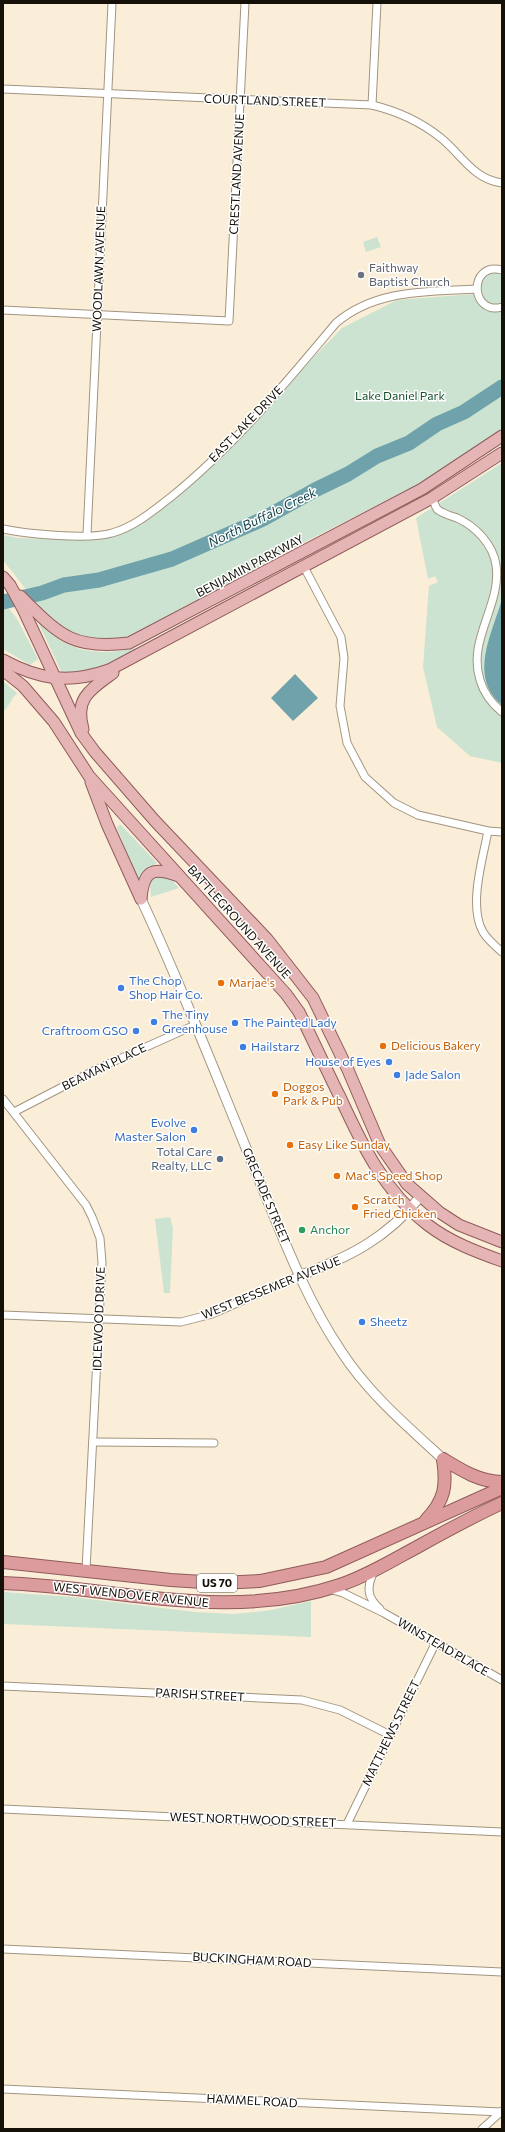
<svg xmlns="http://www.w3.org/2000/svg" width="505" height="2132" viewBox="0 0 505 2132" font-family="Commissioner,sans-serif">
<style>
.green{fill:#cbe3d0}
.water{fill:#6fa2aa}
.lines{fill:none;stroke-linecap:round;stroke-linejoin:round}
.river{stroke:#6fa2aa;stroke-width:15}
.minor-casing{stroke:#a19580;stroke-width:9}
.tertiary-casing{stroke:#a19580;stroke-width:11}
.primary-casing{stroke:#905b5a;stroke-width:13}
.trunk-casing{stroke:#905b5a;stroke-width:14}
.minor{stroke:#fff;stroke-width:7}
.tertiary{stroke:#fff;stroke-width:9}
.primary{stroke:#e5b5b6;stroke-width:11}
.trunk{stroke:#dc9c9e;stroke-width:12}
.worship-dot{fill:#6b7280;stroke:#fff;stroke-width:1.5}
.food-dot{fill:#e8710a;stroke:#fff;stroke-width:1.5}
.shop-dot{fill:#3f7fe0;stroke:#fff;stroke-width:1.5}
.service-dot{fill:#5c6f8a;stroke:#fff;stroke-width:1.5}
.leisure-dot{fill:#2e9e5b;stroke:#fff;stroke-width:1.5}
.labels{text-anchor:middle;stroke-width:3;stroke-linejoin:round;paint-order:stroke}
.shield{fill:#fff;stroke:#5b5853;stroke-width:1}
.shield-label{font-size:11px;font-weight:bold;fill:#151109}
.street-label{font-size:12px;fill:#151109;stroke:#fff}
.worship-label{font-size:12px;fill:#5b616d;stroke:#fff;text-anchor:start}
.park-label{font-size:12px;fill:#17502c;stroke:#fff}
.shop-label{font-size:12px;fill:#366cbe;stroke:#fff;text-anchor:start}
.food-label{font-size:12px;fill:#c56008;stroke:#fff;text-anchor:start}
.service-label{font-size:12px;fill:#4e5e75;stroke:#fff;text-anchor:end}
.leisure-label{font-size:12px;fill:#27864d;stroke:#fff;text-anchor:start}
.water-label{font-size:13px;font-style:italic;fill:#0d3e44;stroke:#fff}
</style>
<rect width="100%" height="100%" fill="#fbeed8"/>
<g class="green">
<path d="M377,237L381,247L366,252L363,242Z"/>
<path d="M496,271L502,273V429L446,470L299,545L128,638L89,640L53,624L3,560V535L18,538L90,540L107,537L129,529L185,491L227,451L295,376L342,328L397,300L474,294L486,274Z"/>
<path d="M502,463V763L470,756L437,727L423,667L429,586L438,582L435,576L428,579L416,518Z"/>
<path d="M3,601L17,619L38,659L30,665L3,649Z"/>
<path d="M37,620C66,652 95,657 135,648L136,650C109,665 93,671 62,673Z"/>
<path d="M3,681L17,693C11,699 10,705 3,712Z"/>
<path d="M119,825H121L157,863L146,870L139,879H138L117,828Z"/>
<path d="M159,875L170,878L179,888L151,897L150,883L153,878Z"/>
<path d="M170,1217L173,1228L170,1293H164L155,1219Z"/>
<path d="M3,1592L72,1597L195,1612L235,1614L271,1610L311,1601V1637L3,1624Z"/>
</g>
<g class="water">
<path d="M502,599V705C468,677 492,634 502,599Z"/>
<path d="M295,674L318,698L293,721L271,698Z"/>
</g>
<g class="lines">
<path class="river" d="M3,602L42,593L64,585L99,580L172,559L263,519L315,490L348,474L377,456L409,443L437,424L464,412L502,387"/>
<defs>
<g id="minor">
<path d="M3,89L372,105C397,111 421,122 441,138C462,155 473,179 502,183"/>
<path d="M372,105L377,3"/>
<path d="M502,270C468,261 470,316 502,307"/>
<path d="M3,310L229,321L245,3"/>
<path d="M432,498C434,501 435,506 437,509C441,513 451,516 457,518C475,526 493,544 496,565C502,605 467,639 480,680C484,694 491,703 502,712"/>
<path d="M3,529C28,534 89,540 112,533C134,527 153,511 171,497C233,447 285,384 336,323C376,289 427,292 476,289"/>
<path d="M87,535L112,3"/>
<path d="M304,567L341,637L344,658L340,706L347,743L365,777L394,803L418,815L488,831L502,832"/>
<path d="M488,831C483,858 468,906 483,932C487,939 495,946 502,952"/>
<path d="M3,1099L86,1205L92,1217L100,1238L102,1262L86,1570"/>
<path d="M14,1112L97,1069L195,1025"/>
<path d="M3,1315L181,1322L212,1314L299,1276"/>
<path d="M94,1442L214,1443"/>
<path d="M374,1571C367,1586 366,1597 380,1609"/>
<path d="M329,1589L343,1593L384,1613L502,1680"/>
<path d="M3,1686L302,1700L340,1710L390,1735"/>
<path d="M3,1809L502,1832"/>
<path d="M347,1824L436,1642"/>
<path d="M3,1949L502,1972"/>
<path d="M3,2089L501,2112"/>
<path d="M482,2129L502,2111"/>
</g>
<g id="tertiary">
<path d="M141,899C184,991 221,1088 260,1182C284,1240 306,1299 341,1351C368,1393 407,1426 443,1459"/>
<path d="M299,1276C349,1257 386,1239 420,1197"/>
</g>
<g id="primary">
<path d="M3,577L10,585L23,609L81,733L95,752L155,821L267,939L313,998L348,1070L380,1145L407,1184L439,1212L459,1225L502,1242"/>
<path d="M20,596C59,634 71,650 129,643L422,489L502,436"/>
<path d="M3,660C40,680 69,684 109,670L432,498L502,453"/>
<path d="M3,670L23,686L54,722L89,776L286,994L299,1012C313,1040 326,1069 340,1097C363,1147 384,1191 428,1225C450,1242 477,1252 502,1261"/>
<path d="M83,729C74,698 91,689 113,673"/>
<path d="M91,782L107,824L141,899"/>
<path d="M141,898C144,869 153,867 179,876"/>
</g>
<g id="trunk">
<path d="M443,1459C461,1470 480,1482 502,1482"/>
<path d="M426,1520C445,1500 447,1486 443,1459"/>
<path d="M3,1562L171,1580L219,1583L260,1581L326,1567L502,1488"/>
<path d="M3,1583C117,1587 227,1623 340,1585C367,1576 393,1560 419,1546C446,1531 474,1516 502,1503"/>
</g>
</defs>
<use href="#minor" class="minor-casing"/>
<use href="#tertiary" class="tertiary-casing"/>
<use href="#primary" class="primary-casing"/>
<use href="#trunk" class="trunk-casing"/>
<use href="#minor" class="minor"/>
<use href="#tertiary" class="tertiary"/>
<use href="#primary" class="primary"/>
<use href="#trunk" class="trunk"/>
</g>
<circle class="worship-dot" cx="361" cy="275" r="4"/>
<g class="food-dot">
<circle cx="221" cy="983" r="4"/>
<circle cx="383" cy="1046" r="4"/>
<circle cx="275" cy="1094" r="4"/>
<circle cx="290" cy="1145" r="4"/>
<circle cx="337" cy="1176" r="4"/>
<circle cx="355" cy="1207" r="4"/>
</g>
<g class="shop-dot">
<circle cx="121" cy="988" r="4"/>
<circle cx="154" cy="1022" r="4"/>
<circle cx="235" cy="1023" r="4"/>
<circle cx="136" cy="1031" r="4"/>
<circle cx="243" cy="1047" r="4"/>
<circle cx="389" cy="1062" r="4"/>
<circle cx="397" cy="1075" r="4"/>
<circle cx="194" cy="1130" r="4"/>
<circle cx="362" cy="1322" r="4"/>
</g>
<circle class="service-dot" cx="220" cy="1159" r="4"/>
<circle class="leisure-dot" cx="302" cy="1230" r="4"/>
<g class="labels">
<rect class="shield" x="197" y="1574" width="40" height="18" rx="3"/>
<g class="shield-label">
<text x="217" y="1587">US 70</text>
</g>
<g class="street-label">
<text transform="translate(265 101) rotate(2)" y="4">COURTLAND STREET</text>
<text transform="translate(237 174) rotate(-87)" y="4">CRESTLAND AVENUE</text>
<text transform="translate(99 269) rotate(-88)" y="4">WOODLAWN AVENUE</text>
<text transform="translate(246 424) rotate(-46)" y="4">EAST LAKE DRIVE</text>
<text transform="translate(250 566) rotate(-28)" y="4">BENJAMIN PARKWAY</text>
<text transform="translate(239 922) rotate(48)" y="4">BATTLEGROUND AVENUE</text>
<text transform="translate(104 1067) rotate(-26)" y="4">BEAMAN PLACE</text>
<text transform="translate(266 1196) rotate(67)" y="4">GRECADE STREET</text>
<text transform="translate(271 1288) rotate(-22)" y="4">WEST BESSEMER AVENUE</text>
<text transform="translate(99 1319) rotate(-88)" y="4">IDLEWOOD DRIVE</text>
<text transform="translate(131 1595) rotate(6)" y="4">WEST WENDOVER AVENUE</text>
<text transform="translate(443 1647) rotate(30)" y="4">WINSTEAD PLACE</text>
<text transform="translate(200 1695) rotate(3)" y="4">PARISH STREET</text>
<text transform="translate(391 1733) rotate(-64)" y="4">MATTHEWS STREET</text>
<text transform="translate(253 1820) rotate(2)" y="4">WEST NORTHWOOD STREET</text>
<text transform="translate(252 1960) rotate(3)" y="4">BUCKINGHAM ROAD</text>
<text transform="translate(252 2101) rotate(3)" y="4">HAMMEL ROAD</text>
</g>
<g class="worship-label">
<text x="369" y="272">Faithway<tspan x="369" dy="14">Baptist Church</tspan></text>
</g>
<g class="park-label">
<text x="400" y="400">Lake Daniel Park</text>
</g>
<g class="shop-label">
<text x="129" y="985">The Chop<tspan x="129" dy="14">Shop Hair Co.</tspan></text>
<text x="162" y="1019">The Tiny<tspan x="162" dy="14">Greenhouse</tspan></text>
<text x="243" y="1027">The Painted Lady</text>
<text x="128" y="1035" text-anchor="end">Craftroom GSO</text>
<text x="251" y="1051">Hailstarz</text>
<text x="381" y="1066" text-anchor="end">House of Eyes</text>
<text x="405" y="1079">Jade Salon</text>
<text x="186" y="1127" text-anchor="end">Evolve<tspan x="186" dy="14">Master Salon</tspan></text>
<text x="370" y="1326">Sheetz</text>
</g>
<g class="food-label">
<text x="229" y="987">Marjae's</text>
<text x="391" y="1050">Delicious Bakery</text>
<text x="283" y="1091">Doggos<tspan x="283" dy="14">Park &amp; Pub</tspan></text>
<text x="298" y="1149">Easy Like Sunday</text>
<text x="345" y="1180">Mac's Speed Shop</text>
<text x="363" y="1204">Scratch<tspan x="363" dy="14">Fried Chicken</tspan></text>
</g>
<g class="service-label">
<text x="212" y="1156">Total Care<tspan x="212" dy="14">Realty, LLC</tspan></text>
</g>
<g class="leisure-label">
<text x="310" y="1234">Anchor</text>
</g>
<g class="water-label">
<text transform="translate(262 517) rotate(-26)" y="5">North Buffalo Creek</text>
</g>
</g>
<rect width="505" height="2132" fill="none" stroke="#151109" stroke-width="8"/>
</svg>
